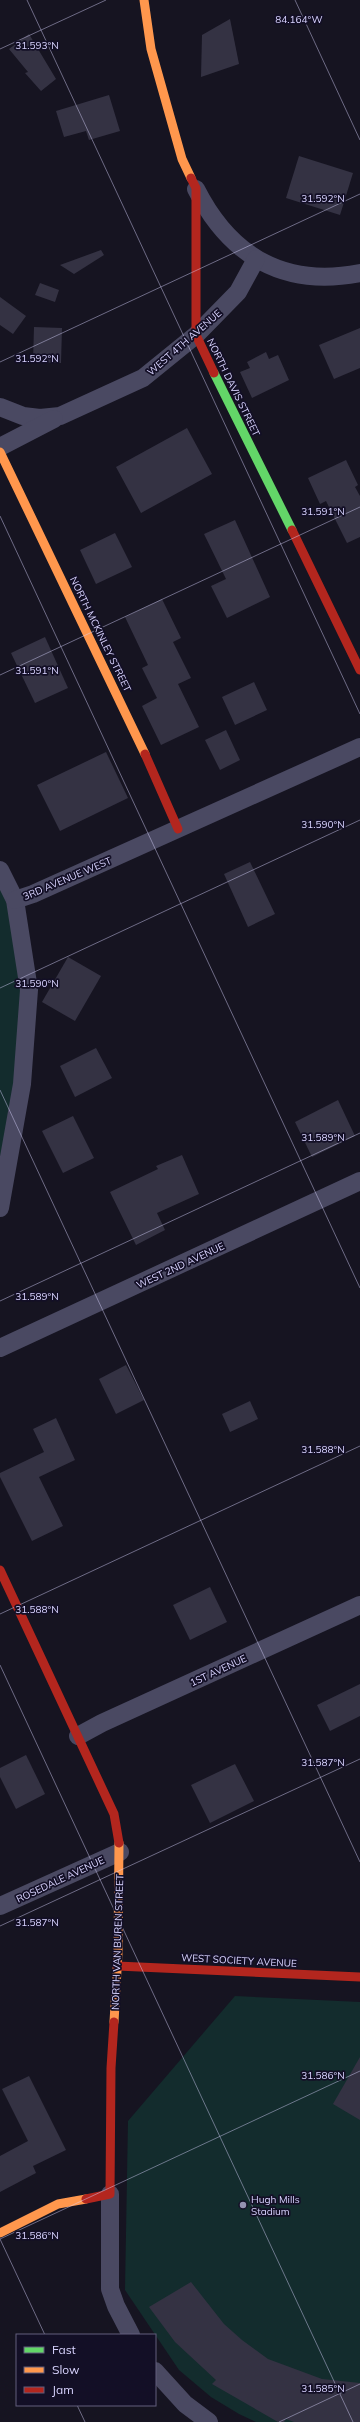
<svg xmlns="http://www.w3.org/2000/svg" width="360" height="2422" viewBox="0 0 360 2422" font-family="Mulish,sans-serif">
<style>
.green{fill:#132c2d}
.building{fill:#343243}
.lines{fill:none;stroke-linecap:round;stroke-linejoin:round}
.street{stroke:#4a4962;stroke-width:18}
.fast{stroke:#63d668;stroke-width:9}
.slow{stroke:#ff974d;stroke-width:9}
.jam{stroke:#b3261e;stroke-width:9}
.ticks{fill:none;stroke:#d9d4ff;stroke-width:1;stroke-opacity:0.45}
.poi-dot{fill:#9591b1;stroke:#130f26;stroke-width:1.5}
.labels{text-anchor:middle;stroke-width:3.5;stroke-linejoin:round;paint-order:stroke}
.street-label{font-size:10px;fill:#d9d4ff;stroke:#130f26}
.poi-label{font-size:10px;fill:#d9d4ff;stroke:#130f26;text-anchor:start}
.ticks-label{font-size:10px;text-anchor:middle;fill:#d9d4ff;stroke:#130f26;stroke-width:3.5;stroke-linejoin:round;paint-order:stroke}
</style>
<rect width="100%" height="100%" fill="#161421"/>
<g class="green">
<path d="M0,875L27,991L0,1198Z"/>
<path d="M235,1996L360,2002V2422H256L239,2414L211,2397L179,2370L125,2290L128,2121Z"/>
</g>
<g class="building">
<path d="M230,19L239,64L201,77L202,35Z"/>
<path d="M29,34L56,79L41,91L25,73L28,72L9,49Z"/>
<path d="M109,95L120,131L89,140L86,131L64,137L56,111Z"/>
<path d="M299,156L353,173L340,215L286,198Z"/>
<path d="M101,250L104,255L74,274L60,265Z"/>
<path d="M40,283L59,290L55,302L35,295Z"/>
<path d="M0,297L26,316L13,334L0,325Z"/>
<path d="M34,327L62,328L61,363L33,362Z"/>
<path d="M360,328V368L334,379L319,345Z"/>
<path d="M266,352L269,359L278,355L289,380L252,398L240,372L250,368L247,362Z"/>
<path d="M187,428L212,474L141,513L116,467Z"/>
<path d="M346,460L358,485L355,487L360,496V537L347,543L326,501L320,504L308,478Z"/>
<path d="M235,520L270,597L227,618L211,586L226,579L204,534Z"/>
<path d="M115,533L132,567L96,584L80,550Z"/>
<path d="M162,599L181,638L173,642L191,678L178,684L199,727L161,745L142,706L157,698L142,668L148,665L125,617Z"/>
<path d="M45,637L68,688L35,703L11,653Z"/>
<path d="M254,682L267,710L235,725L222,697Z"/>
<path d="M226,730L240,760L220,770L205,740Z"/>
<path d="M106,752L128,798L60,831L37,785Z"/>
<path d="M250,862L275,914L248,927L224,874Z"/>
<path d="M68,957L101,976L75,1021L42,1002Z"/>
<path d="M96,1048L112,1078L75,1097L60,1066Z"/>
<path d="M338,1100L355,1136L312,1157L295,1122Z"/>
<path d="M73,1116L94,1158L63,1173L42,1131Z"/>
<path d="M182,1155L199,1194L157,1213L165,1230L136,1245L110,1192L158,1169L156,1166Z"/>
<path d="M126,1365L144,1400L116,1414L99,1379Z"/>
<path d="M250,1401L258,1419L230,1432L222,1414Z"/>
<path d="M56,1418L75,1460L39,1477L63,1526L32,1541L0,1477V1473L44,1452L33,1429Z"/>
<path d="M210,1587L227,1622L190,1640L173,1605Z"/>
<path d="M360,1684V1716L330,1731L317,1705Z"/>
<path d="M26,1755L45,1794L16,1809L0,1777V1768Z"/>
<path d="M235,1764L254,1801L210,1823L191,1785Z"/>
<path d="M360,2057V2120L333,2104Z"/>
<path d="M29,2076L66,2150L33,2166L36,2173L0,2192V2156L28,2141L2,2089Z"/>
<path d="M191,2282L224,2324L242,2340L268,2359L322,2379L360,2383V2422H294L286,2419L284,2422H278L212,2384L216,2380L175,2342L149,2307Z"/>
</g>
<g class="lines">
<g class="street">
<path d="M196,189C230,256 284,288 360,273"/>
<path d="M0,407L23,416L40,418L60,416L143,378L196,335L238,292L256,259"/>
<path d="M0,447L54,419"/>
<path d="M0,870L15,900L29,990L22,1084L0,1208"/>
<path d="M15,900L33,894L360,747"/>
<path d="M0,1348L360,1181"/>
<path d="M78,1736L102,1723L360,1605"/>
<path d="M0,1906L120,1852"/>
<path d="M110,2194V2289L116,2306L131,2335"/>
<path d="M155,2371L185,2404L209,2422"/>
</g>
<path class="fast" d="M214,373L292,530"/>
<g class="slow">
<path d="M144,0L151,49L182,159L191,178"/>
<path d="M0,452L145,754"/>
<path d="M114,2022L118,1953L119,1843"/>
<path d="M0,2233L58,2204L86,2199"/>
</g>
<g class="jam">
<path d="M191,178L196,188V335L214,373"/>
<path d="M292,530L360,670"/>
<path d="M145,754L178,829"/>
<path d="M0,1570L114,1814L119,1843"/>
<path d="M117,1966L360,1977"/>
<path d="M86,2199L110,2194L111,2068L114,2022"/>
</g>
</g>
<path class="ticks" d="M27,0L360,714M295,0L360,140M0,49L106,0M0,362L360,194M0,516L360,1288M0,675L360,507M0,988L360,820M0,1090L360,1862M0,1301L360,1133M0,1614L360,1446M0,1665L353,2422M0,1926L360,1759M0,2239L45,2335M0,2239L360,2071M77,2405L85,2422M279,2422L360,2384"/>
<circle class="poi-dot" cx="243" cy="2205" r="4"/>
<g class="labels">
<g class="street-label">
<text transform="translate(184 342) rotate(-41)" y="4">WEST 4TH AVENUE</text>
<text transform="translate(234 387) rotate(64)" y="4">NORTH DAVIS STREET</text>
<text transform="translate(101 634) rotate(64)" y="4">NORTH MCKINLEY STREET</text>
<text transform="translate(67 878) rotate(-23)" y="4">3RD AVENUE WEST</text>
<text transform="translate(180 1265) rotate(-25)" y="4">WEST 2ND AVENUE</text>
<text transform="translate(218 1670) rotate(-25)" y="4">1ST AVENUE</text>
<text transform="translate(60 1879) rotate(-25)" y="4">ROSEDALE AVENUE</text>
<text transform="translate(117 1942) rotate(-88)" y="4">NORTH VAN BUREN STREET</text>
<text transform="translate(239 1960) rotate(3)" y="4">WEST SOCIETY AVENUE</text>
</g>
<g class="poi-label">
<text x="251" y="2203">Hugh Mills<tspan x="251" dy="12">Stadium</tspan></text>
</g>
</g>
<g class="ticks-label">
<text x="299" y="23">84.164°W</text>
<text x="37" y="49">31.593°N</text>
<text x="323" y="202">31.592°N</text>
<text x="37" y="362">31.592°N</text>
<text x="323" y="515">31.591°N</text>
<text x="37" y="674">31.591°N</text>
<text x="323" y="828">31.590°N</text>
<text x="37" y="987">31.590°N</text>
<text x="323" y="1141">31.589°N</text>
<text x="37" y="1300">31.589°N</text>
<text x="323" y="1453">31.588°N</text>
<text x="37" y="1613">31.588°N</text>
<text x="323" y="1766">31.587°N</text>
<text x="37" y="1926">31.587°N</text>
<text x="323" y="2079">31.586°N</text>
<text x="37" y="2239">31.586°N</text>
<text x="323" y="2392">31.585°N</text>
</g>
<rect x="16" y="2334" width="140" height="72" fill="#130f26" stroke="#625e7d"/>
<rect x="24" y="2347" width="20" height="6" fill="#63d668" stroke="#625e7d"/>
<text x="52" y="2354" font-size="12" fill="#d9d4ff">Fast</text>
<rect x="24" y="2367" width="20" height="6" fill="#ff974d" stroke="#625e7d"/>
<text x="52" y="2374" font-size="12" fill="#d9d4ff">Slow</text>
<rect x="24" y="2387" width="20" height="6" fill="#b3261e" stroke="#625e7d"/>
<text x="52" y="2394" font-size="12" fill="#d9d4ff">Jam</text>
</svg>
